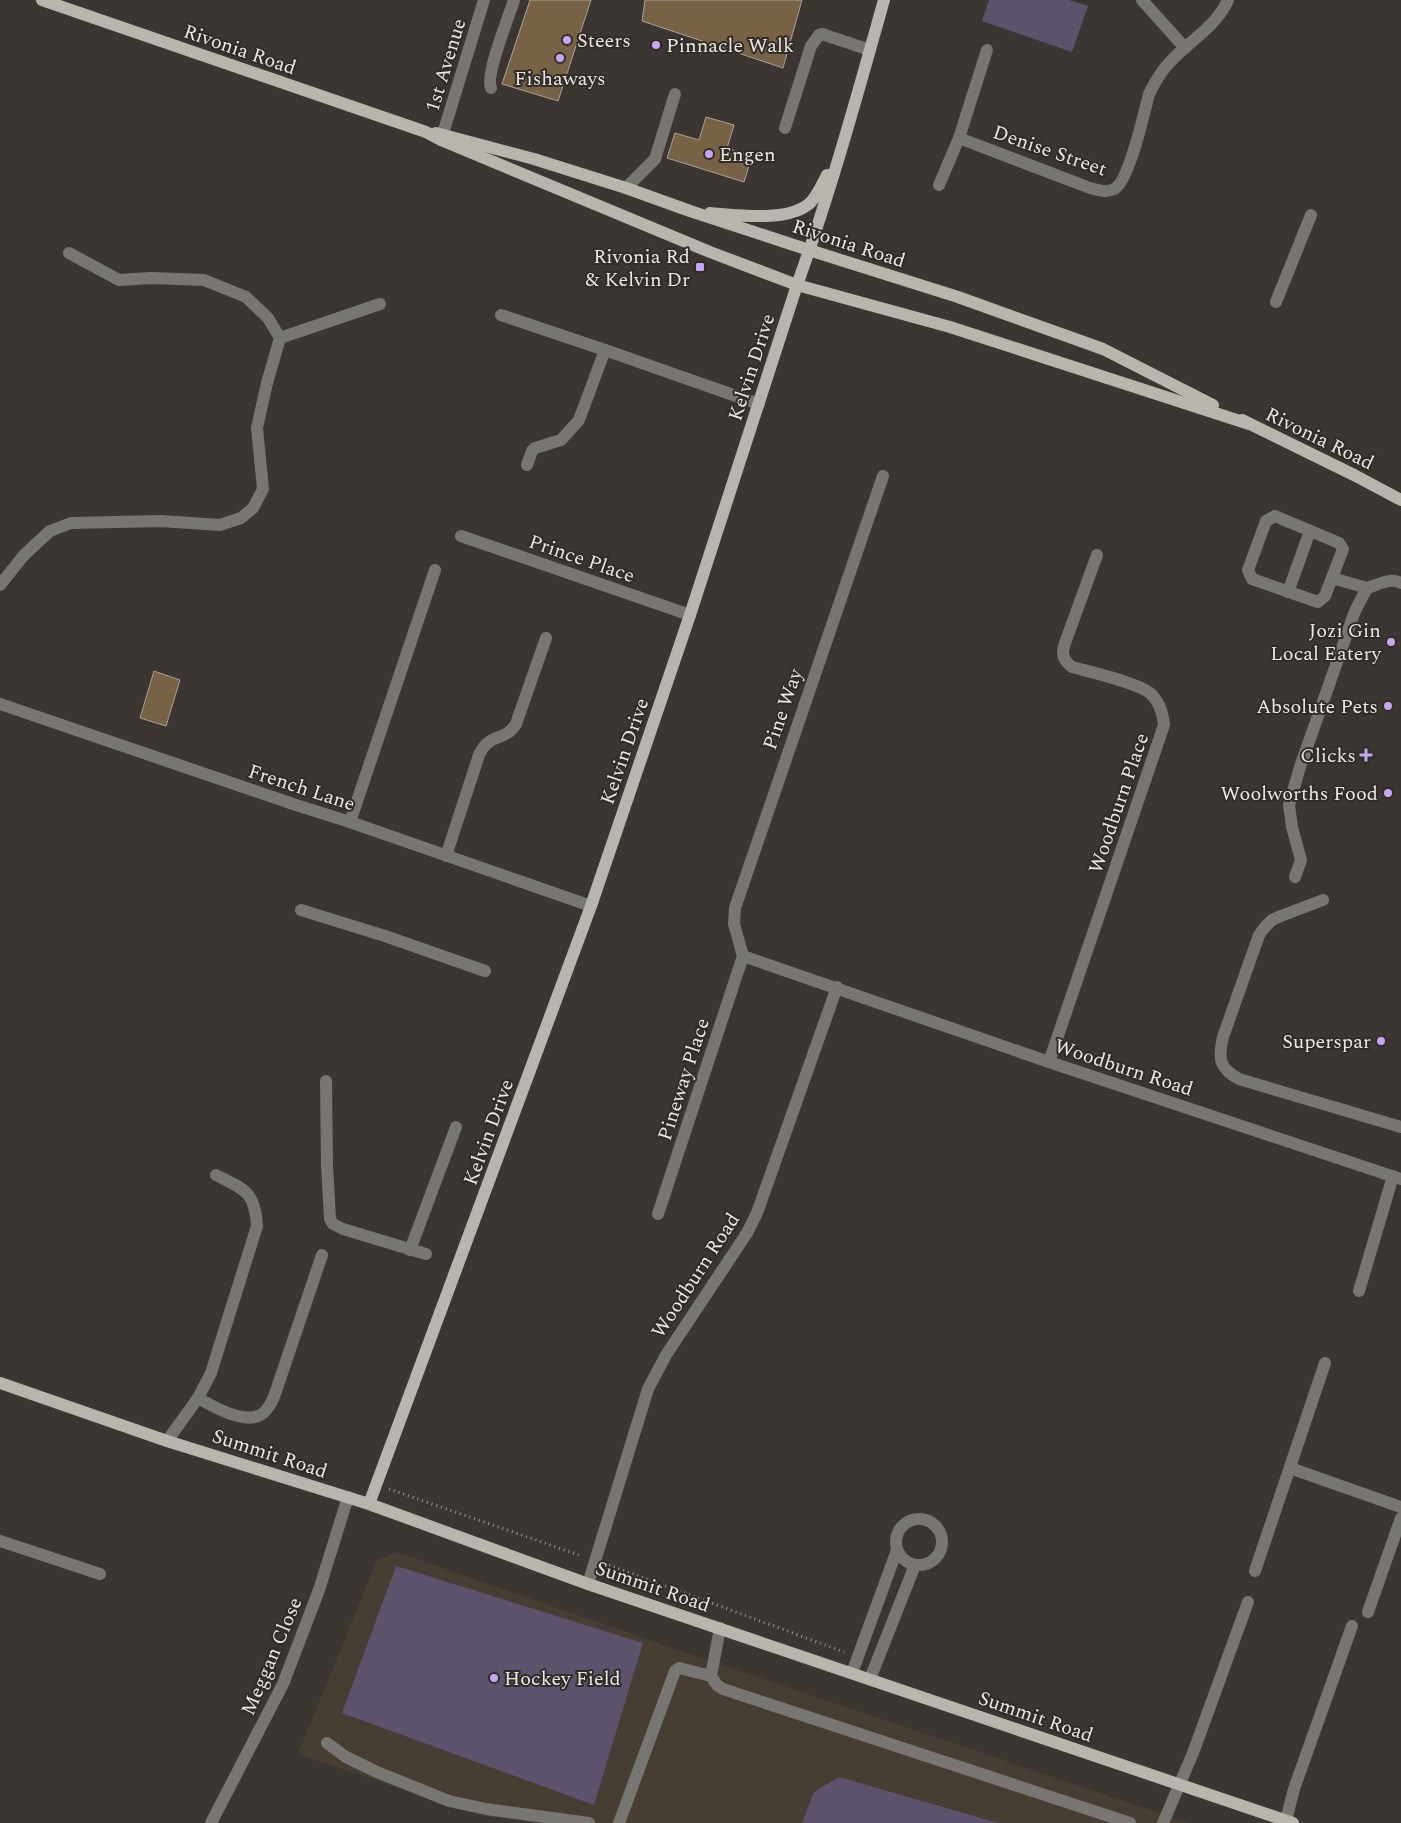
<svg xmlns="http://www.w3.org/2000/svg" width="1401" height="1823" viewBox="0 0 1401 1823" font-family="Spectral,serif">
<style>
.built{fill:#473e33}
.green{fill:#5c526b}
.building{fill:#776246;stroke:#a7a19a}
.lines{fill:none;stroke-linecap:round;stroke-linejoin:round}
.path{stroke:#9b9793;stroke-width:3;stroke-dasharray:1 4;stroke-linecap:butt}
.minor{stroke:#787673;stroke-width:12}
.major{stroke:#b8b4ae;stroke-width:12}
.poi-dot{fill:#c5a6f0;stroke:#312c27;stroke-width:2}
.labels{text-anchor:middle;stroke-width:4;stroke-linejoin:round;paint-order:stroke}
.poi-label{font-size:20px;fill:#eae7e3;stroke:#312c27;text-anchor:end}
.street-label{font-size:20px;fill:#eae7e3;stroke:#312c27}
</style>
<rect width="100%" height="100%" fill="#3b3631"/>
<path class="built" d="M396,1552L713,1662L1189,1823H536L478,1815L298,1754L377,1560Z"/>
<g class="green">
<path d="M989,0H1069L1088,6L1072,52L982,21Z"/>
<path d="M396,1566L643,1643L594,1805L342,1713Z"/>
<path d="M839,1777L998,1823H802L814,1792Z"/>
</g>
<g class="building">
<path d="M530,0H591L558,101L502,84Z"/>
<path d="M645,0H802L783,68L642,21Z"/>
<path d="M706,117L734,125L727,148L752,156L744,182L667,158L675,133L699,140Z"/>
<path d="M154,671L180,680L166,726L140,718Z"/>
</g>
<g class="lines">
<g class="path">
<path d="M389,1489L582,1556"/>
<path d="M609,1565L844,1652"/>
</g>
<g class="minor">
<path d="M1142,0L1185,48"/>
<path d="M491,88C485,74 509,17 514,0"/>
<path d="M785,128L811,46L819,35L822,34L870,50"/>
<path d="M959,138L1090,188C1098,190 1106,193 1114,189C1129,182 1144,113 1149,94C1155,82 1161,71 1170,62C1190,40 1216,27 1228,0"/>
<path d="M441,140L484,0"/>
<path d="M939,185L959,138L987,50"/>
<path d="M626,188L655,159L675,94"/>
<path d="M1276,302L1311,215"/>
<path d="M501,315L605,350L759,404"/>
<path d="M280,338L380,304"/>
<path d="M527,465L532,451L535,448L561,440L579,420L605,350"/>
<path d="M1275,516L1339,543L1343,549L1325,596L1318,602L1252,579L1248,570L1266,521Z"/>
<path d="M461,536L690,615"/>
<path d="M1332,578L1367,588"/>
<path d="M0,585L24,555L50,531L71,523L161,521L220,525L241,518L253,508L263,489L257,428L267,383L280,338L268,318L246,297L204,280L151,278L119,280L69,253"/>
<path d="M1288,592L1310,531"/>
<path d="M0,704L296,805L350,822L591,906"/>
<path d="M350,822L435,570"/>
<path d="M446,856L479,755C490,731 504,743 516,724L546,638"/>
<path d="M1295,877L1301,860L1292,827L1289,805L1300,767L1355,611L1367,588C1378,585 1390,577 1401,583"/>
<path d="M1323,900L1281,916L1272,920L1265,927L1259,935L1223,1037C1218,1059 1219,1068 1239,1079L1401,1127"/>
<path d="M301,910L385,936L485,971"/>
<path d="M743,956L1049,1062L1401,1179"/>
<path d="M743,956L734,924L735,908L883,476"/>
<path d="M1049,1062L1164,725C1163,714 1159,701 1150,693C1136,682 1090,672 1072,667C1063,660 1061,654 1065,643L1097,555"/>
<path d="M326,1081L327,1165L330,1219L333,1224L343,1229L426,1254"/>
<path d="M658,1214L743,956"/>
<path d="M410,1250L456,1127"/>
<path d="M1359,1291L1393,1176"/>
<path d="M198,1398C214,1407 252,1430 267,1409C271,1404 274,1397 276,1391L322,1255"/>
<path d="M167,1441L198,1398L211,1373L257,1226C255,1191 244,1189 216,1175"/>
<path d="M1290,1468L1401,1507"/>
<circle cx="919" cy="1542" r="23"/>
<path d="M0,1541L100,1574"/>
<path d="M1255,1571L1325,1363"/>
<path d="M588,1584L648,1389L666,1355L747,1233L757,1213L837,987"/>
<path d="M1368,1612L1401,1518"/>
<path d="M720,1628L711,1676L717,1685L723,1689L1130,1823"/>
<path d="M852,1673L897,1550"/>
<path d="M870,1679L915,1565"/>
<path d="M327,1743L346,1757L377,1772L449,1801L486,1809L589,1823"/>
<path d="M1286,1820L1294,1789L1352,1626"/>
<path d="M211,1823L283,1684L319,1590L348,1497"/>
<path d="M619,1823L675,1671L679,1668L711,1676"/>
<path d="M1163,1823L1193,1753L1248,1602"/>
</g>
<g class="major">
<path d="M42,0L426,132L441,140L710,252L797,285L950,327L1249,424"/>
<path d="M436,133L534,159L626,188L690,211L809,250L958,297L1103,349L1213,405"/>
<path d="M710,213C737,215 790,223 811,202C818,194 822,185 827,175"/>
<path d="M1242,420L1354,475L1401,500"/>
<path d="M0,1383L167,1441L369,1504L588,1584L1293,1823"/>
<path d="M369,1504L591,906L690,615L797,285C831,191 857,96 884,0"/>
</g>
</g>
<g class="poi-dot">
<circle cx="567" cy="40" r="5"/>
<circle cx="656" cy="45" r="5"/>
<circle cx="560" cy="58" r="5"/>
<circle cx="709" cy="154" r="5"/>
<rect x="695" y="262" width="10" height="10" rx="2.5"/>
<circle cx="1391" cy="642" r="5"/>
<circle cx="1388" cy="706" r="5"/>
<path d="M1363.5 747.5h5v5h5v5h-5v5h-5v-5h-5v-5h5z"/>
<circle cx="1388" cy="793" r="5"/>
<circle cx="1381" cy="1041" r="5"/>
<circle cx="494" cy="1678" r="5"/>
</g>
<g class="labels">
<g class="poi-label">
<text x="577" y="47" text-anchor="start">Steers</text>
<text x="666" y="52" text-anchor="start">Pinnacle Walk</text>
<text x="560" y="85" text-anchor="middle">Fishaways</text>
<text x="719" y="161" text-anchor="start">Engen</text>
<text x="690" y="263">Rivonia Rd<tspan x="690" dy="23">&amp; Kelvin Dr</tspan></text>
<text x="1381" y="637">Jozi Gin<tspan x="1381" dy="23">Local Eatery</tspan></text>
<text x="1378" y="713">Absolute Pets</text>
<text x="1356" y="762">Clicks</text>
<text x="1378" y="800">Woolworths Food</text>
<text x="1371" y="1048">Superspar</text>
<text x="504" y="1685" text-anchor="start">Hockey Field</text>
</g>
<g class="street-label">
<text transform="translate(240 49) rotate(19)" y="7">Rivonia Road</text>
<text transform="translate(445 65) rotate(-73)" y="7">1st Avenue</text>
<text transform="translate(1050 150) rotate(19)" y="7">Denise Street</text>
<text transform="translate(849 243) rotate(18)" y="7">Rivonia Road</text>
<text transform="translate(751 367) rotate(-72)" y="7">Kelvin Drive</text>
<text transform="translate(1320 438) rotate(26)" y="7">Rivonia Road</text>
<text transform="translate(582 558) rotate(19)" y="7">Prince Place</text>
<text transform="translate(782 709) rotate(-71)" y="7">Pine Way</text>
<text transform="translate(624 751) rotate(-71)" y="7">Kelvin Drive</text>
<text transform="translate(302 787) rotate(18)" y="7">French Lane</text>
<text transform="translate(1118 803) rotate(-71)" y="7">Woodburn Place</text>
<text transform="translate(1124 1067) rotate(18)" y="7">Woodburn Road</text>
<text transform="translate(683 1079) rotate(-72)" y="7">Pineway Place</text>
<text transform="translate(488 1132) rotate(-70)" y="7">Kelvin Drive</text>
<text transform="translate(695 1275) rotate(-57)" y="7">Woodburn Road</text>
<text transform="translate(270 1453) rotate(18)" y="7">Summit Road</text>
<text transform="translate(653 1586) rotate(19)" y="7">Summit Road</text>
<text transform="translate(271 1656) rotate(-67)" y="7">Meggan Close</text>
<text transform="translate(1036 1716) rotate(19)" y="7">Summit Road</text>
</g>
</g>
</svg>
